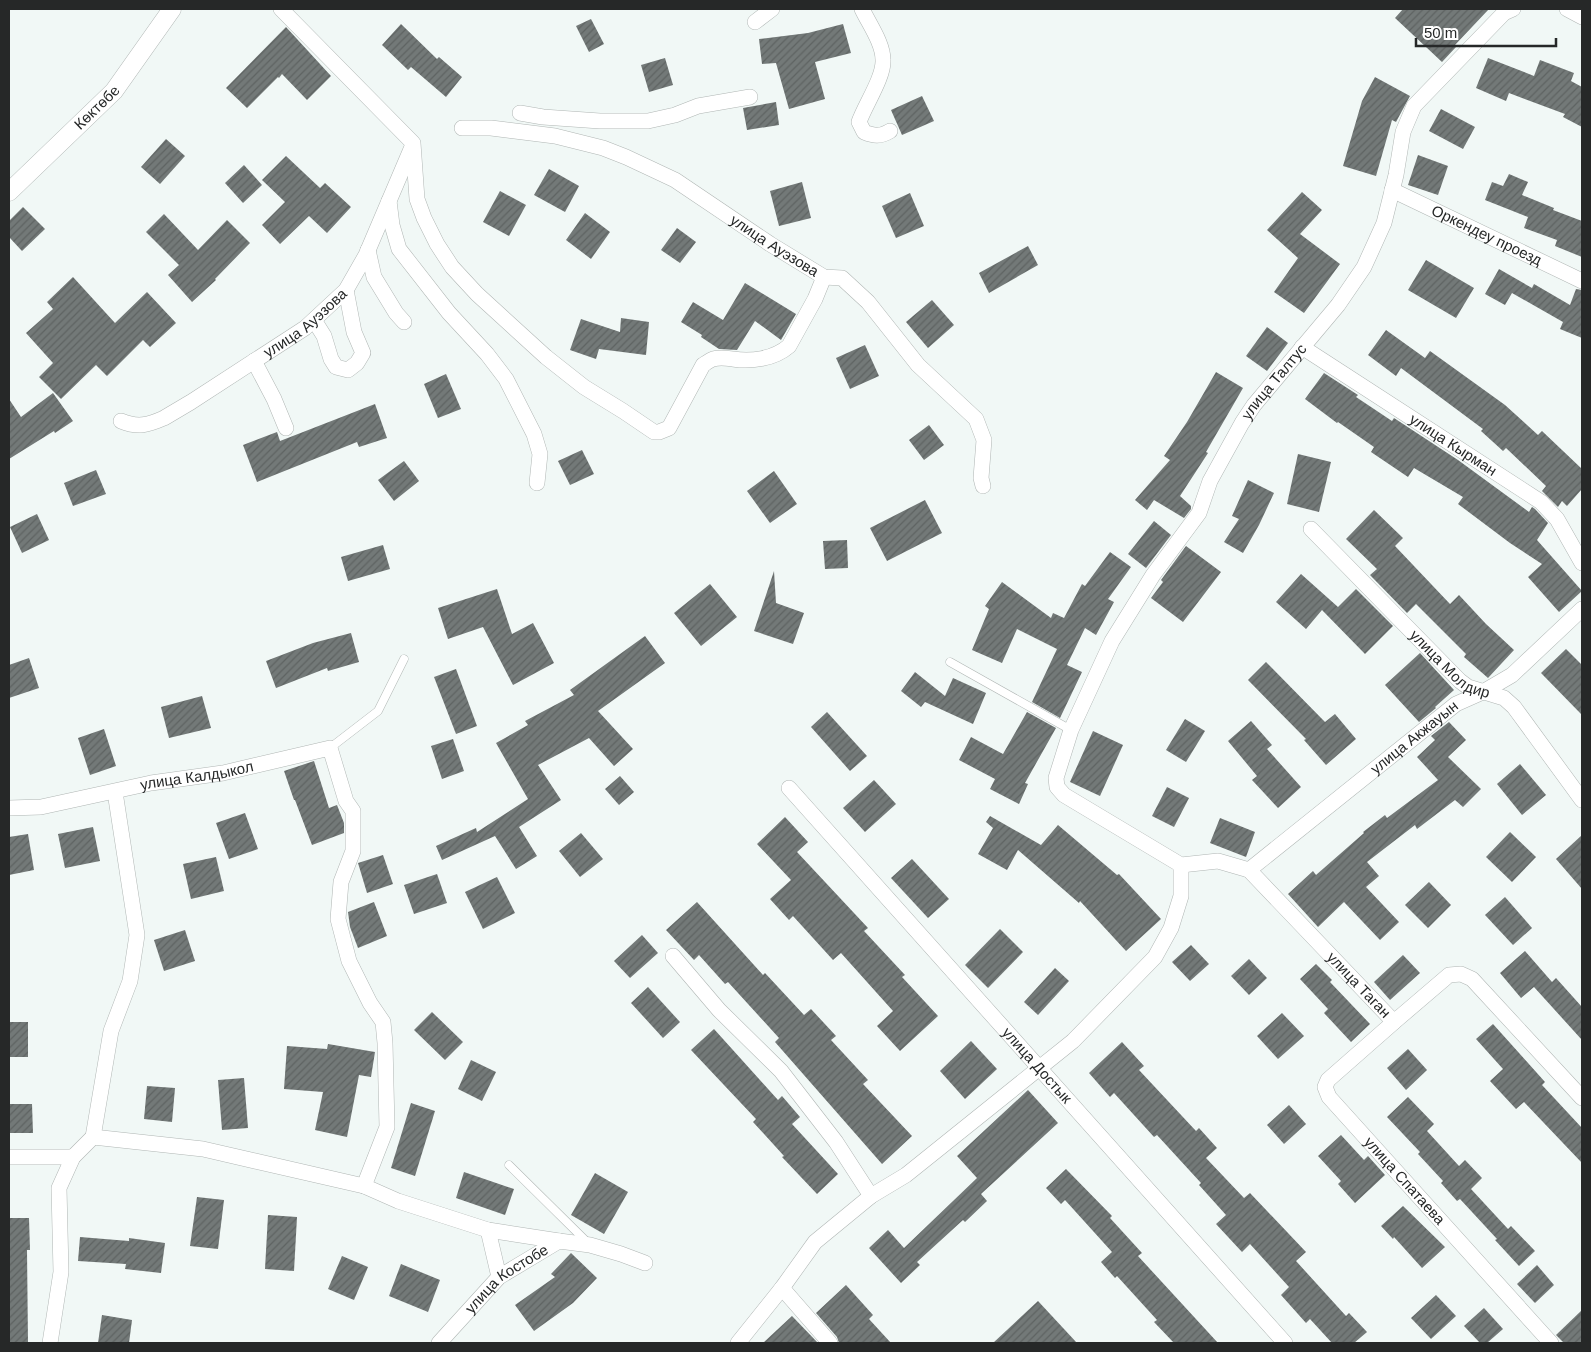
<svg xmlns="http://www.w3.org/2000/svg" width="1591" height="1352" viewBox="0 0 1591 1352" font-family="Helvetica,sans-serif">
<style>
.building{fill:url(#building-hatch)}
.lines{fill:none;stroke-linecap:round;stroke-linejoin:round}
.service-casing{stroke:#b0b6b4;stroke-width:9}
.minor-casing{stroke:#b0b6b4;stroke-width:16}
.tertiary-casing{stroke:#b0b6b4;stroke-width:19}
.service{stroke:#fff;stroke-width:8}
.minor{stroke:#fff;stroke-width:15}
.tertiary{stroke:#fff;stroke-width:18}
.labels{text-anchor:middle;stroke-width:4;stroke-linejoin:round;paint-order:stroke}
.street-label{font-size:15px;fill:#262828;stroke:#fff}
</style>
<defs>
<pattern id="building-hatch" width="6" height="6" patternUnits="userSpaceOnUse" patternTransform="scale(1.25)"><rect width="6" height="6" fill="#737978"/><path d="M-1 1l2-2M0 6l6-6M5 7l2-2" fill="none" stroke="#5e6362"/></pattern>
</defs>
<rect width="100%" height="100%" fill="#f1f8f6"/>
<g class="building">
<path d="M1403,9H1489L1454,46L1456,47L1442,62L1395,18Z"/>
<path d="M591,19L604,44L589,52L576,26Z"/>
<path d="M401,24L437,59L439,57L462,77L446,97L411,67L408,70L382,45Z"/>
<path d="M843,24L851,53L815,62L825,99L789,109L776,63L762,64L759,39L808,33Z"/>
<path d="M286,27L331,76L307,100L282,74L279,78L278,77L247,108L226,88Z"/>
<path d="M665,58L673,85L649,92L641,65Z"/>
<path d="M1488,58L1534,76L1540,60L1574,73L1571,81L1582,87V127L1563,117L1565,114L1509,93L1506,101L1476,88Z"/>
<path d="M1375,77L1410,96L1396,122L1392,120L1376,176L1343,166L1362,101Z"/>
<path d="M922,96L934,121L902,135L891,110Z"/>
<path d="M776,102L779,125L747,130L743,108Z"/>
<path d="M1441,109L1475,127L1463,149L1429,131Z"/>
<path d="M166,139L185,156L160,184L141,167Z"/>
<path d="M1418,155L1448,166L1438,195L1408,185Z"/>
<path d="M286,156L320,188L325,183L351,207L327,233L309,216L280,244L262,225L285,202L262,180Z"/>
<path d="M244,165L262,185L243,203L225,183Z"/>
<path d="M549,169L579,186L565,212L534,195Z"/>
<path d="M1509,174L1528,182L1522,195L1554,208L1553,210L1582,221V257L1555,246L1557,240L1524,228L1528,217L1485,200L1492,182L1503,186Z"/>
<path d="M802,182L811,218L779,226L770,191Z"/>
<path d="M500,191L526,205L509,236L483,222Z"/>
<path d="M1302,192L1322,210L1300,234L1340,264L1304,313L1274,292L1298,258L1267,230Z"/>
<path d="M910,193L924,226L896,238L882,206Z"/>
<path d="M23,207L45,229L22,251L9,237V221Z"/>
<path d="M585,213L610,232L591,259L566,240Z"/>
<path d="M164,214L198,250L227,220L250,243L215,279L216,280L192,302L168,275L179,265L146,232Z"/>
<path d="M677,228L696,242L680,263L661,250Z"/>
<path d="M1028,246L1038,265L989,293L979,273Z"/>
<path d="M1426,260L1474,288L1456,318L1408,290Z"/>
<path d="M1499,269L1532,288L1534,284L1570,305L1576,289L1582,290V338L1560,329L1563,322L1512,293L1505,305L1485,294Z"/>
<path d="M73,277L115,323L147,292L176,323L150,347L143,340L107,376L96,365L61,399L39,377L53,363L26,333L53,309L47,302Z"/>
<path d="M745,283L796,314L781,340L755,321L737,350L719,349L701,337L702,335L681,322L693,302L723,320Z"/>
<path d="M932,300L954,325L928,348L906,322Z"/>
<path d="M621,318L649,322L646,355L599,349L596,359L570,350L581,319L620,332Z"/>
<path d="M1267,327L1288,343L1267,371L1246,356Z"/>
<path d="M1386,330L1425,358L1430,351L1505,405L1538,435L1542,431L1582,469V489L1567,506L1562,501L1558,507L1542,491L1546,486L1506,448L1503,451L1481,431L1483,429L1401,368L1396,376L1368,355Z"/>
<path d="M865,345L879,376L850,389L836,358Z"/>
<path d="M1216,372L1243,388L1206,452L1208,453L1180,496L1191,506V509L1184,518L1154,500L1147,510L1135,500L1170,460L1164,456L1187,422Z"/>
<path d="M1324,373L1358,395L1356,397L1392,421L1394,418L1458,460L1529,512L1532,507L1535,509L1548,523L1537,540L1582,591L1559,612L1528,577L1542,564L1510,543L1458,504L1463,497L1414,468L1408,477L1371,452L1374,447L1338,422L1337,423L1305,399Z"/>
<path d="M446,374L461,409L438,418L424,384Z"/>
<path d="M53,393L73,421L55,433L54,431L9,459V399L21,417Z"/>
<path d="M375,404L387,438L359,447L357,442L257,482L243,445L277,432L280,441Z"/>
<path d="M929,425L944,445L924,460L909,440Z"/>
<path d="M582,450L594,474L570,485L558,461Z"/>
<path d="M1298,454L1331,462L1319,512L1287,504Z"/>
<path d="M404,461L419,481L394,501L378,480Z"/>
<path d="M96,470L106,494L73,506L64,483Z"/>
<path d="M774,471L797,504L770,523L747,491Z"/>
<path d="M1248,480L1274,493L1259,525L1243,553L1224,542L1239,519L1232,516Z"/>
<path d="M925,500L942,533L887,561L870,528Z"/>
<path d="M1374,510L1403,538L1395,546L1450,604L1459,595L1486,624L1514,650L1488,678L1464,657L1466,654L1416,604L1407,613L1370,575L1377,569L1346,539Z"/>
<path d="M37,514L49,540L22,553L10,527Z"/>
<path d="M1154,521L1171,535L1146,568L1128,554Z"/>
<path d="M847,540L848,568L825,569L823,541Z"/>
<path d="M383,545L390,569L348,581L341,557Z"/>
<path d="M1186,546L1221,572L1183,622L1151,598L1163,582L1161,580Z"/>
<path d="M1110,552L1131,567L1108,599L1114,602L1096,635L1085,628L1067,665L1082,672L1060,718L1032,702L1057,649L1017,629L1002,663L972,650L989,609L985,606L1002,582L1051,618L1053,613L1064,618L1082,584L1085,586Z"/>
<path d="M774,571L776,603L804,613L793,644L754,631Z"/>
<path d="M1301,574L1338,607L1356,589L1393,626L1365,654L1322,610L1306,629L1276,602Z"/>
<path d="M710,584L737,617L701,646L674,613Z"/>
<path d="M497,589L512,634L533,623L554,663L513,685L483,627L448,639L438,608Z"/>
<path d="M351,633L359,662L328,671L327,668L276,688L266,661L313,643Z"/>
<path d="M645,636L665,663L598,711L633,749L614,766L589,738L538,765L561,800L519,827L537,856L516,869L495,836L442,860L436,846L476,828L477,832L528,799L496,743L528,725L525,721L574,695L570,690Z"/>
<path d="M1566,649L1582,665V715L1541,673Z"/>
<path d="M1420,653L1454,690L1435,707L1436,708L1419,722L1385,685Z"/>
<path d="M29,658L39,688L9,698V665Z"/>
<path d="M1266,662L1325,722L1335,714L1356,739L1326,765L1304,740L1306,739L1248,680Z"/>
<path d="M456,669L477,726L456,734L434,677Z"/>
<path d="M915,672L945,696L953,678L986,693L973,724L925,702L921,707L901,691Z"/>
<path d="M202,696L211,728L169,738L161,707Z"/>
<path d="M827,712L867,756L850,771L811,727Z"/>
<path d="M1027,712L1056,728L1025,783L1028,784L1019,804L990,789L995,779L959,760L971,737L1003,754Z"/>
<path d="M1185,719L1205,731L1186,762L1166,750Z"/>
<path d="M1251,721L1272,745L1267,749L1301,787L1278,808L1252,780L1257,776L1228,741Z"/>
<path d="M1449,722L1466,740L1448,757L1481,789L1463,807L1455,800L1417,829L1415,825L1367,862L1379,876L1366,887L1399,922L1380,940L1344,902L1318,927L1288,894L1313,871L1316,875L1364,833L1363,832L1385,815L1387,818L1438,780L1417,757L1435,740L1431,736Z"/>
<path d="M104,729L116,766L90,775L78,738Z"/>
<path d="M1093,731L1123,745L1100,796L1070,782Z"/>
<path d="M453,739L464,771L442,779L431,746Z"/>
<path d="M314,761L329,808L337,805L344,823V833L312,845L295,800H294L284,771Z"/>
<path d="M1520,764L1546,795L1522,815L1497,784Z"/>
<path d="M620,776L634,792L619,805L605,789Z"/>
<path d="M874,780L896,804L865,832L843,808Z"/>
<path d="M1167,787L1189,798L1174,827L1152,816Z"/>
<path d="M245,813L258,849L229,859L216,823Z"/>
<path d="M990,816L1041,845L1058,825L1117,875L1119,874L1161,919L1126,951L1080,901L1079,903L1018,850L1007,870L978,854L993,828L986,822Z"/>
<path d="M785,817L808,842L797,852L868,928L864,931L905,975L902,977L938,1016L900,1051L877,1026L893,1011L841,953L833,960L793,916L789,920L770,899L791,880L757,844Z"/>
<path d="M1220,818L1255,832L1246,857L1210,843Z"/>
<path d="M93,827L100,861L65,868L58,834Z"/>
<path d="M1510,832L1536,857L1512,882L1486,857Z"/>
<path d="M581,833L603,859L580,877L559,851Z"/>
<path d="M28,834L34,870L9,875V837Z"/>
<path d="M1582,835V889L1556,859Z"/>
<path d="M383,855L393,884L367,893L358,863Z"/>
<path d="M216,857L224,891L191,899L183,864Z"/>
<path d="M912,859L949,899L928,918L891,878Z"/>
<path d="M437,874L447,903L414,914L404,885Z"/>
<path d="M497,877L515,913L483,929L465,892Z"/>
<path d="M1429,882L1451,905L1428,928L1405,905Z"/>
<path d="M1505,897L1532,928L1513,945L1485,915Z"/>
<path d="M374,902L387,936L358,948L350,927L348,912Z"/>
<path d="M697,902L763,975L765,973L804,1015L811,1009L836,1036L831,1040L868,1080L863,1084L912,1136L882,1164L775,1042L779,1038L728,982L725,984L699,955L694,960L666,930Z"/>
<path d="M1000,929L1023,952L988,988L965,965Z"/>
<path d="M185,930L195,961L164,971L154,940Z"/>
<path d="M642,935L658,953L630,978L614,961Z"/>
<path d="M1191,945L1209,964L1190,981L1172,962Z"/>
<path d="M1525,951L1552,982L1556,978L1582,1007V1040L1534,987L1521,998L1500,973Z"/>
<path d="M1403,955L1420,973L1390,1000L1374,982Z"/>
<path d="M1249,959L1267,978L1249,995L1231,976Z"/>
<path d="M1316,964L1332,980L1330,982L1370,1024L1351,1042L1324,1013L1328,1009L1300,979Z"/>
<path d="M1055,968L1069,981L1038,1015L1024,1002Z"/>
<path d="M648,987L680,1022L663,1038L631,1003Z"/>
<path d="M432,1012L463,1042L445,1060L414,1030Z"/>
<path d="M1282,1013L1304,1036L1278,1059L1257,1036Z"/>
<rect x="9" y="1022" width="19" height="35"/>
<path d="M1493,1024L1545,1082L1542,1085L1582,1128V1163L1524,1102L1516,1109L1490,1081L1503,1069L1476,1039Z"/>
<path d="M714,1029L778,1100L782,1096L800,1117L792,1124L838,1174L817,1194L782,1157L784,1156L753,1122L756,1119L691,1050Z"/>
<path d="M971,1041L997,1069L965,1099L940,1071Z"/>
<path d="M1122,1042L1144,1066L1139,1070L1196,1131L1199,1128L1217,1148L1206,1158L1244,1198L1250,1193L1306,1252L1296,1261L1346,1316L1349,1313L1367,1332L1354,1343H1332L1310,1319L1306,1323L1281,1295L1289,1287L1250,1244L1242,1252L1216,1224L1226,1215L1199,1185L1201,1183L1157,1135L1154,1137L1114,1093L1110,1097L1089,1073Z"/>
<path d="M328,1044L375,1052L371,1077L359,1075L347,1137L315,1130L323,1092L284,1089L287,1046L327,1049Z"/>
<path d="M1408,1049L1427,1070L1406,1090L1387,1068Z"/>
<path d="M471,1060L496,1072L482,1101L458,1089Z"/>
<path d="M244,1078L248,1128L222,1130L218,1080Z"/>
<path d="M147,1086L175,1088L172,1122L144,1119Z"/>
<path d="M1028,1090L1058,1123L981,1194L987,1201L965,1222L963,1220L917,1262L920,1265L901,1283L869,1248L888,1230L904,1248L977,1178L957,1156Z"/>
<path d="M1408,1097L1434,1124L1427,1131L1459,1166L1465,1160L1482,1178L1471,1189L1508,1229L1511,1226L1535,1251L1519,1266L1495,1240L1497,1239L1460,1199L1457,1201L1441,1183L1443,1181L1418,1154L1420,1152L1387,1117Z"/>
<path d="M411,1103L435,1111L415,1176L391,1168Z"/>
<path d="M9,1104H32L33,1133H9Z"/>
<path d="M1289,1105L1306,1124L1284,1144L1267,1125Z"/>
<path d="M1341,1135L1364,1160L1368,1156L1385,1175L1355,1203L1338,1184L1341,1181L1318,1156Z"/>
<path d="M1066,1169L1112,1216L1110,1218L1142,1253L1138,1256L1218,1343H1174L1154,1322L1157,1320L1117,1276L1115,1278L1101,1262L1112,1252L1065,1200L1061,1204L1046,1188Z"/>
<path d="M464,1172L514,1189L505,1215L456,1198Z"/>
<path d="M595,1173L628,1192L604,1234L571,1215Z"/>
<path d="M197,1197L224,1200L218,1249L190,1246Z"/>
<path d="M1403,1206L1445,1247L1422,1268L1394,1237L1393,1239L1381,1226Z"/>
<path d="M268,1215L297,1217L294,1271L265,1269Z"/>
<path d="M9,1218H29L30,1250H27L28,1343H9Z"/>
<path d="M80,1237L129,1241V1238L165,1243L161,1273L125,1269L126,1264L78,1261Z"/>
<path d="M571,1253L597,1278L573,1303L534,1331L515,1305L555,1277L551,1274Z"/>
<path d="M342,1256L368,1267L354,1300L328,1289Z"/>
<path d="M401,1264L440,1280L428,1312L389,1296Z"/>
<path d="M1537,1265L1554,1285L1535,1303L1517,1284Z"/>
<path d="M846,1285L873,1315L869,1319L891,1343H839L837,1337L816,1313Z"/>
<path d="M1436,1295L1456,1316L1431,1339L1411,1318Z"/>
<path d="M1038,1301L1077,1343H993Z"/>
<path d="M1484,1308L1503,1329L1487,1343H1480L1464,1326Z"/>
<path d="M1582,1310V1343H1564L1556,1335Z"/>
<path d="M102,1315L132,1320L129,1343H98Z"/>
<path d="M792,1316L818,1343H763Z"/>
</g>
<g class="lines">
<defs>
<g id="service">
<path d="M950,662L1071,730"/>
<path d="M330,748L378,711L404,659"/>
<path d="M509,1165L587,1242"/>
</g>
<g id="minor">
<path d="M281,9L413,143L417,199L424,218L437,244L452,267L477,294L546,357L584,387L623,411L654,432H659L669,428L703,365C706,363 710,360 713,359C720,357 726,358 733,359C751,362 774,359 789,346L815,299L824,277"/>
<path d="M862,9C869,24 883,43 883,60C884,77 865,105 859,122L864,132C874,136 880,137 890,131"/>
<path d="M1567,9L1582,17"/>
<path d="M755,22L772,9"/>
<path d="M520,113L543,117L600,121H648L675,115L698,106L750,97"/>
<path id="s1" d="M462,128H491L555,136L603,148L626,157L675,180L770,244L824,277L842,278L868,302L918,365L976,419L984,440L981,478L983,486"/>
<path id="s2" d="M1392,190L1582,281"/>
<path d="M389,201L392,225L399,249L449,313L487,354L506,379L534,434L540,454L537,483"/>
<path d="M368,250L374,277L396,313L404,322"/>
<path d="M314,320L324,336L331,359L336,367L348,370L357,363L363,353L354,332L346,290"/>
<path id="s3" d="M1302,347L1541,502L1557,519L1582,563"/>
<path d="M254,361L274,399L286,428"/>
<path id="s4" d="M121,421C138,428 148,425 164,418L191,402L305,328L346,290L366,255L412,147"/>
<path id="s5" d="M1311,529L1460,681L1468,687L1504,698L1514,707L1582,800"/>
<path id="s6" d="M789,788L1285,1343"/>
<path id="s7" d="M9,808L41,807L151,783L223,773L330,748L346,801L353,811V851L341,882L338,919L349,961L370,1003L383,1022L385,1043L387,1127L364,1186L398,1201L488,1230L559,1241"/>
<path id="s8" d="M1249,870L1218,861L1181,865L1064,795L1057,787L1056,778L1071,730L1112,641L1153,575L1199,513L1210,481L1242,423L1254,405L1338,305L1364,267L1384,223L1396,175L1403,132L1414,106L1504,13L1513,9"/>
<path id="s9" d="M1249,870L1394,1022L1449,975L1461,974L1472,979L1582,1098"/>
<path id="s10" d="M1249,870L1456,704L1483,692L1512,675L1582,609"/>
<path d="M673,956L719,1010L781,1071L836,1142L871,1196"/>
<path id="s11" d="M1394,1022L1328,1080L1325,1087L1329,1097L1551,1343"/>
<path d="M93,1137L111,1031L130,981L137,935L115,792"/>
<path d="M9,1157H73"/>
<path d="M488,1230L499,1277"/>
<path d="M782,1288L830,1343"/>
<path d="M50,1343L61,1272L59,1188L73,1157L93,1137L203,1149L364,1186"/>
<path id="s12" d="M439,1343L499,1277L559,1241L590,1245L621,1254L645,1263"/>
<path d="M738,1343L782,1288L815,1242L871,1196L906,1175L1073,1041L1155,957L1171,928L1181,896V865"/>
</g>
<g id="tertiary">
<path id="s13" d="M9,192L114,91L172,9"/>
</g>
</defs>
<use href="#service" class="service-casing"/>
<use href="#minor" class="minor-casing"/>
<use href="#tertiary" class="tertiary-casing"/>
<use href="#service" class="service"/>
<use href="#minor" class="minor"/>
<use href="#tertiary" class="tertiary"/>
</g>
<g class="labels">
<g class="street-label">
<text dy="5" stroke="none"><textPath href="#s13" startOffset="122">Көктөбе</textPath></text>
<text dy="5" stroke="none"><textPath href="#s2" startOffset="105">Оркендеу проезд</textPath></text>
<text dy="5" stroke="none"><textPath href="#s1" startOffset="341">улица Ауэзова</textPath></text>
<text dy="5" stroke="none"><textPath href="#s4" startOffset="215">улица Ауэзова</textPath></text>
<text dy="5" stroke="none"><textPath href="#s8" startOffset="681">улица Талтус</textPath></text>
<text dy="5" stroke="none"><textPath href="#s3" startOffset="180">улица Кырман</textPath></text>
<text dy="5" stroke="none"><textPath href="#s5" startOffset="195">улица Молдир</textPath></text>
<text dy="5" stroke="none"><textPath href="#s10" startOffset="212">улица Акжауын</textPath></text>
<text dy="5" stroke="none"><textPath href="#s7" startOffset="191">улица Калдыкол</textPath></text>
<text dy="5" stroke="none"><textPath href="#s9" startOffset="159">улица Таган</textPath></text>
<text dy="5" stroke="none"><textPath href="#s6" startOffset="372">улица Достык</textPath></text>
<text dy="5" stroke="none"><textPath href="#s11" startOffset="219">улица Спатаева</textPath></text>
<text dy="5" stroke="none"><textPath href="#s12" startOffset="94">улица Костобе</textPath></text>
</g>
</g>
<rect width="1591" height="1352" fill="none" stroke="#262828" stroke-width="20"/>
<path d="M1416 38v8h140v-8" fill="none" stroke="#262828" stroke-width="2.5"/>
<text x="1424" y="38" font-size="15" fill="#262828" stroke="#ffffff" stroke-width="4" paint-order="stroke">50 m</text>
</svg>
